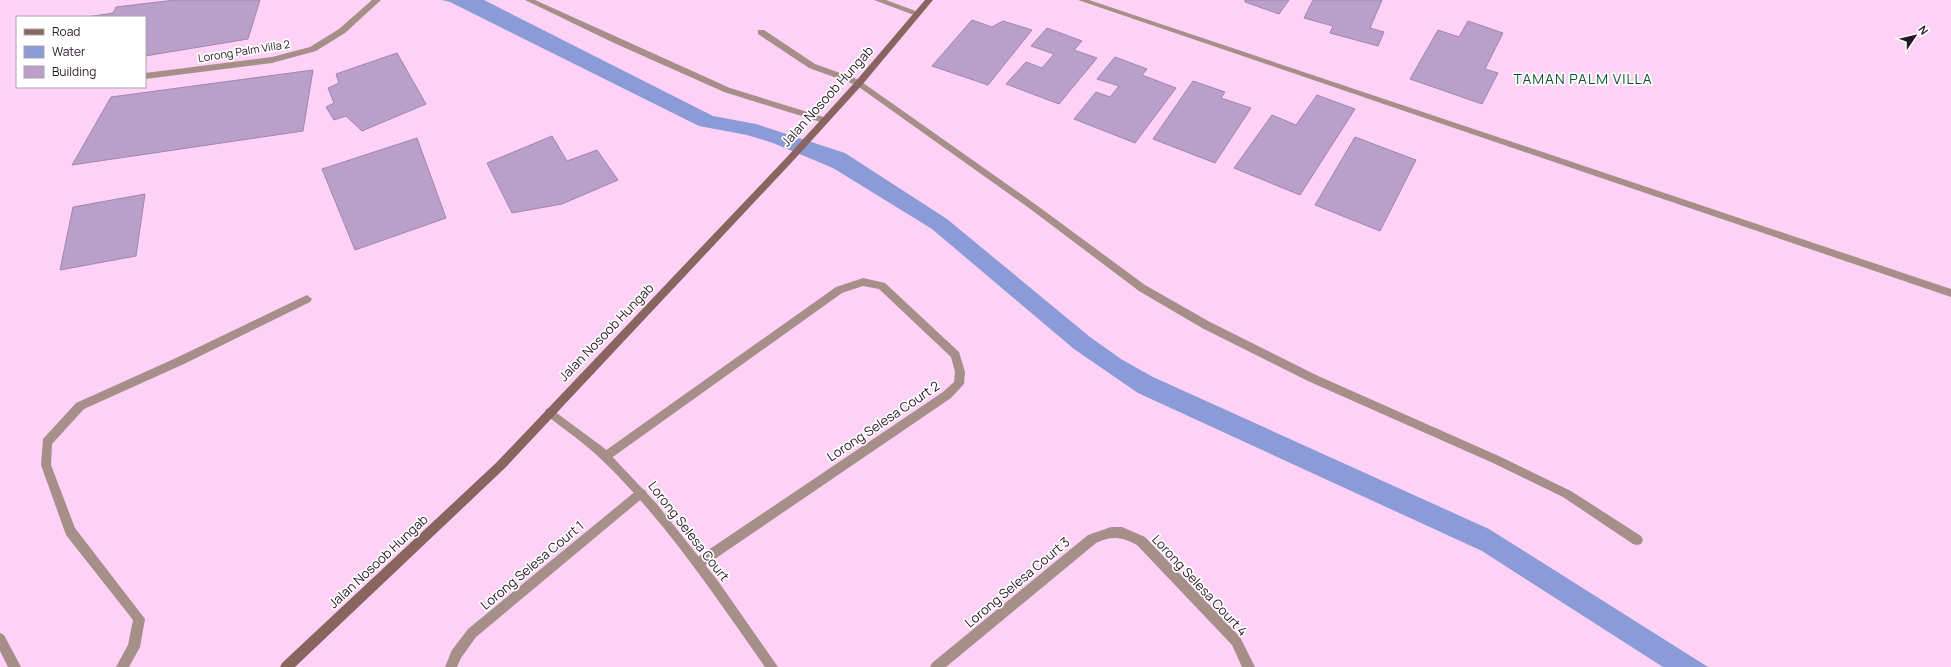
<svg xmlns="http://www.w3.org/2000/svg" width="1951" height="667" viewBox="0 0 1951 667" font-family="Manrope,sans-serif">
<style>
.water{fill:#8a9bd8}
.building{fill:#b99fca;stroke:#9f86af}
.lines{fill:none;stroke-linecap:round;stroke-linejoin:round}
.service{fill:#a68e89;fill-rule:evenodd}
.minor{fill:#a68e89;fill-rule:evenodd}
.secondary{fill:#88665f;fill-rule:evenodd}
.labels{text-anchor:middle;stroke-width:3.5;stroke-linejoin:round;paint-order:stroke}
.far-street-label{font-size:11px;fill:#271825;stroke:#fff}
.street-label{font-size:13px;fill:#271825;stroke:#fff}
.neighbourhood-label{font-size:14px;letter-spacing:1px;fill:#08552a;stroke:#fff}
</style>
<rect width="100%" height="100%" fill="#fed2f6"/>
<path class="water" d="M442,0H484L713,116L756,124L845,153L947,219L1090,337L1121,359L1153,377L1489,529L1708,667H1663L1482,551L1138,393L1074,349L932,229L833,168L773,143L747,135L699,126L450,2Z"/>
<g class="building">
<path d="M175,0H260L248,39L145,56V17H87L113,13L116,7Z"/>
<path d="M1245,0H1289L1279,14L1245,2Z"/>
<path d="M1313,0H1382L1370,28L1384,32L1378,46L1330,33L1333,26L1304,18Z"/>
<path d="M972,20L992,27L1003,21L1032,30L988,85L932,66Z"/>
<path d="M1468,21L1503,33L1485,69L1498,73L1482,104L1410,79L1438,30L1459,37Z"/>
<path d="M1047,28L1082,41L1074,50L1097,58L1059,104L1006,84L1026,62L1042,68L1054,54L1031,46Z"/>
<path d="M397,53L426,104L362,131L346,116L334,120L326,107L334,103L328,88L339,83L336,74Z"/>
<path d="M1115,57L1147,69L1142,75L1176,88L1135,143L1074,119L1096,92L1110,97L1119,86L1097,79Z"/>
<path d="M313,70L303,131L72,165L111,97Z"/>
<path d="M1193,81L1225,92L1221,98L1251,108L1215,163L1153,139Z"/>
<path d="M1317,95L1355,109L1300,195L1234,168L1272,115L1296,125Z"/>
<path d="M552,136L567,161L597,150L618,180L562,204L512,213L487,163Z"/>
<path d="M1355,137L1416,160L1380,231L1315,205Z"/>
<path d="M417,138L446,218L355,250L322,169Z"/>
<path d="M145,194L136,256L60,270L73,207Z"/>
</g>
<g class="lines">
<g class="service">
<path d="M758,30H764L815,64L862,81L863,83L859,86L856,85L809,68L758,34Z"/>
<path d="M863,278L885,283L959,352L965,372L964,384L951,398L703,567L699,568L695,567L693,563L695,559L943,392L954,382L955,372L951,357L879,289L863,286L842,293L610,459L606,461L602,459L601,456L602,453L836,287Z"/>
<path d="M307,295L312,299L310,302L184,364L84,409L52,444L51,465L75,528L145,619L140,647L129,667H116L128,645L133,620L66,535L41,465L43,439L76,403L176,358Z"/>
<path d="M641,488L645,490L647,493L645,496L476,637L461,658L457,667H445L452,650L468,629L637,490Z"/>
<path d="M1111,527H1122L1145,537L1240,637L1255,667H1242L1232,645L1137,545C1122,537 1112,535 1096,543L946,667H930L932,663L1088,535Z"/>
<path d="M0,633L4,635L21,667H8L0,651Z"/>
</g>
<g class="minor">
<path d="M372,0H381L345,33L316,51L272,63L145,79V73L272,57L310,47L339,29Z"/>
<path d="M525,0H535L730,88L827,118L828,120L824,123L724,92L614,43Z"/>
<path d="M874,0H886L921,13L920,15H914Z"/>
<path d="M1078,0H1089L1951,289V297Z"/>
<path d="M859,80L1035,204L1145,285L1210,322L1316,375L1501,457L1571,491L1641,536L1643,540L1641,544L1637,545L1633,544L1563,497L1493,463L1308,381L1202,328L1139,291L1029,208L856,85V81Z"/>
<path d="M550,408L604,448L656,503L718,581L778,667H765C715,596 666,522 603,461C586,444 565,430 546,415L545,412L546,409Z"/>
</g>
<path class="secondary" d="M925,0H933L862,85L792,162L505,468L295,667H280L282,663L497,462L786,158L856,81Z"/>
</g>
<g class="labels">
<g class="far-street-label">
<text transform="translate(244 51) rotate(-9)" y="4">Lorong Palm Villa 2</text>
</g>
<g class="street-label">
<text transform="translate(827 96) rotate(-48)" y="5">Jalan Nosoob Hungab</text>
<text transform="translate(606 332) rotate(-46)" y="5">Jalan Nosoob Hungab</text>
<text transform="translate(883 421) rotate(-34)" y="5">Lorong Selesa Court 2</text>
<text transform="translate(689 531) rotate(52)" y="5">Lorong Selesa Court</text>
<text transform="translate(378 561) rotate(-43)" y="5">Jalan Nosoob Hungab</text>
<text transform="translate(532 565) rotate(-40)" y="5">Lorong Selesa Court 1</text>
<text transform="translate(1017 582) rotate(-40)" y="5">Lorong Selesa Court 3</text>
<text transform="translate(1200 585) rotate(47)" y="5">Lorong Selesa Court 4</text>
</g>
<g class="neighbourhood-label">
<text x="1583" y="84">TAMAN PALM VILLA</text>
</g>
</g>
<rect x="16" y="16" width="130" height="72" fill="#ffffff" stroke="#a9a3a8"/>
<rect x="24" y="29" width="20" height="6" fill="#88665f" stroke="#a9a3a8"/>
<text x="52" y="36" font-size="12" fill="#271825">Road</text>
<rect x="24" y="46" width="20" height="12" fill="#8a9bd8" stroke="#a9a3a8"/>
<text x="52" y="56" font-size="12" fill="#271825">Water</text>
<rect x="24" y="66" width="20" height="12" fill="#b99fca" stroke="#a9a3a8"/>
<text x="52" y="76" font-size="12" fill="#271825">Building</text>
<g transform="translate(1915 36) rotate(55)" stroke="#ffffff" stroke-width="3" paint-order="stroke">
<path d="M0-3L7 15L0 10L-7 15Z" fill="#271825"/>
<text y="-6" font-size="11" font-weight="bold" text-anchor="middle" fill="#271825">N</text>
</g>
</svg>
